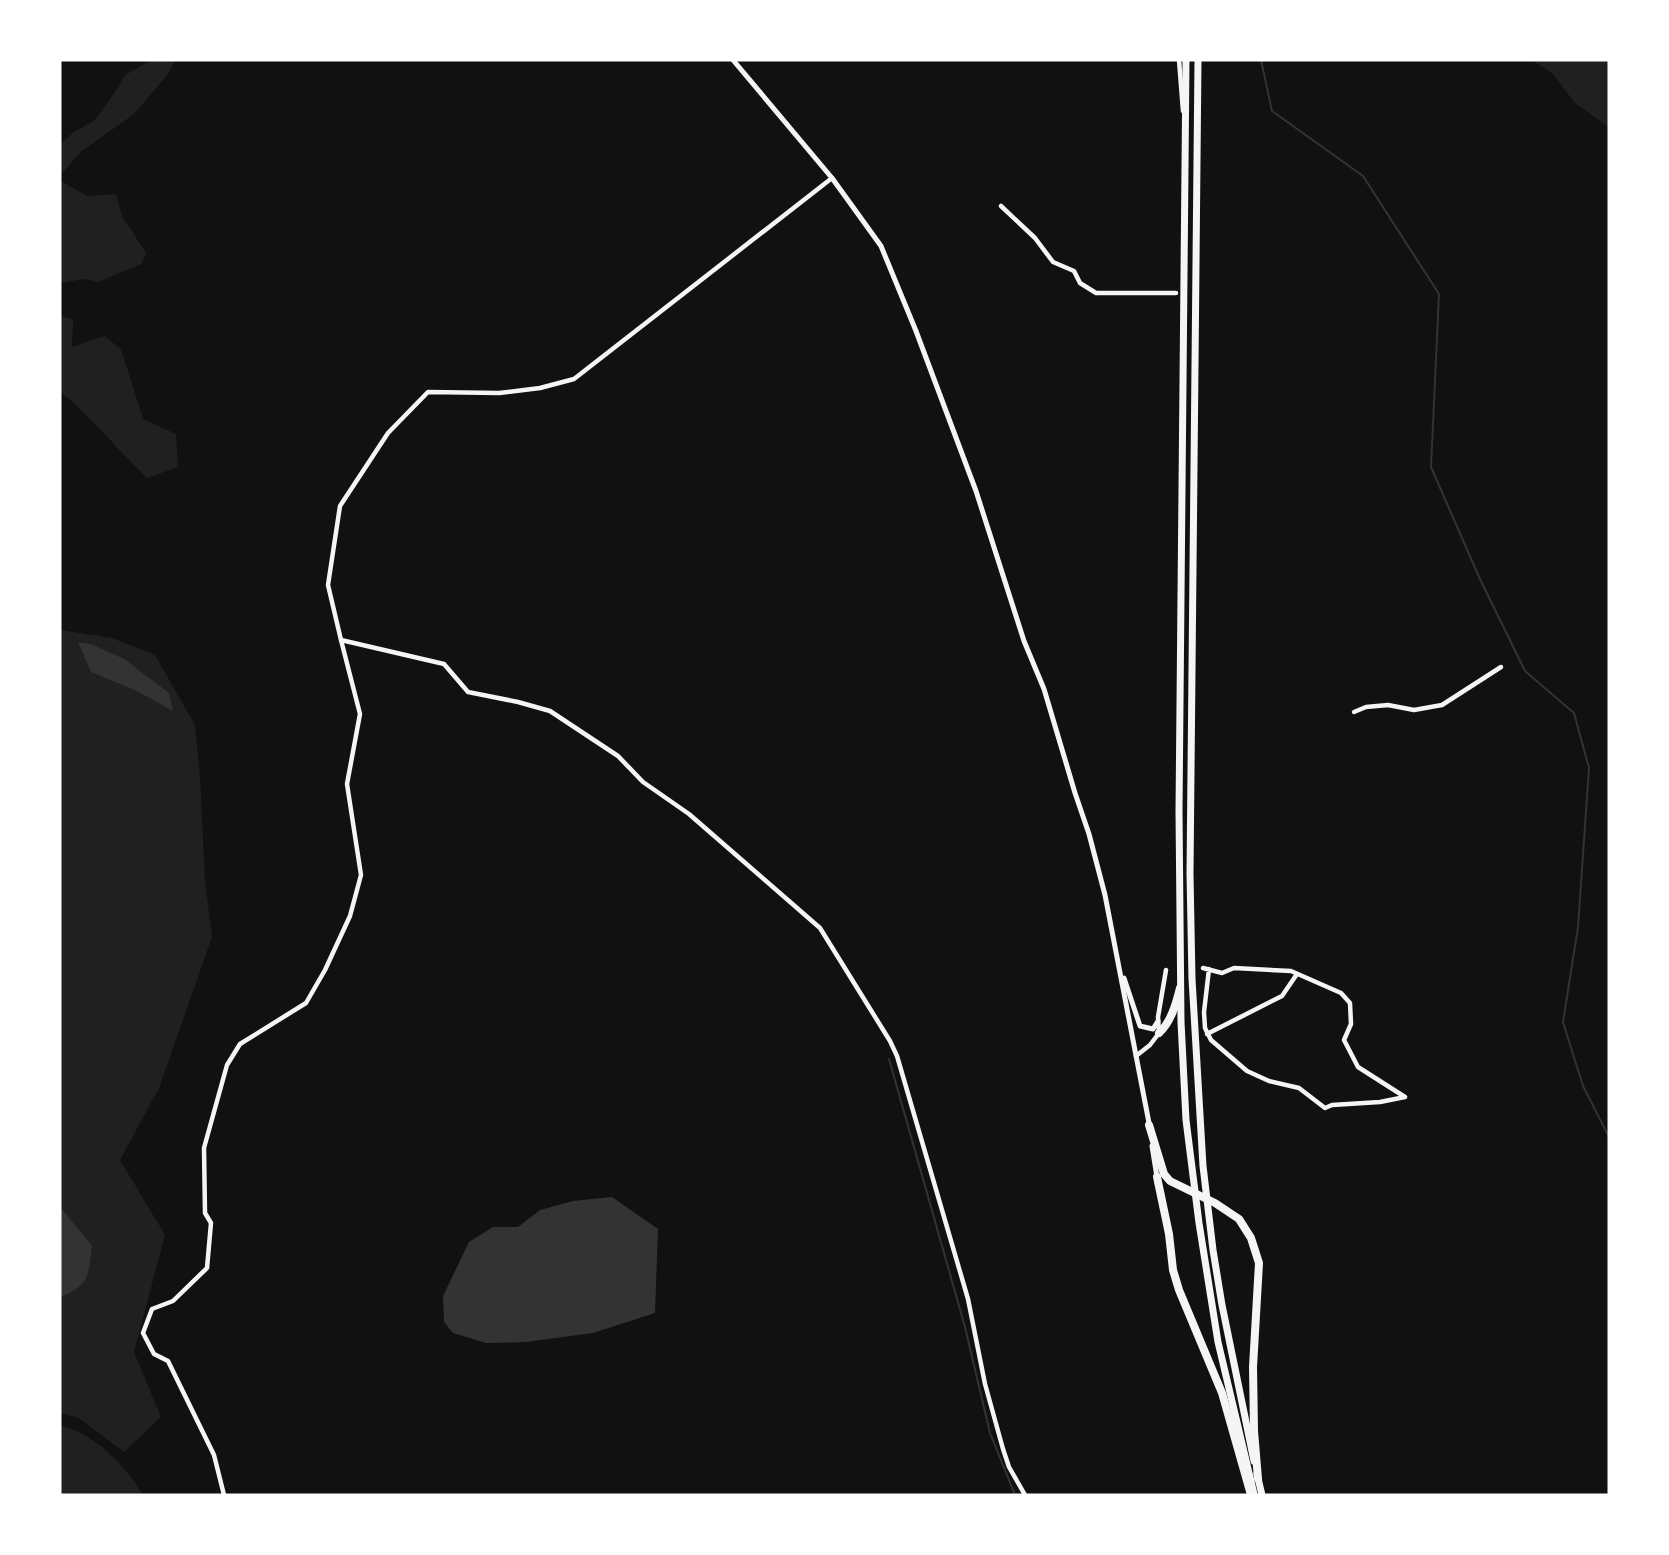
<svg xmlns="http://www.w3.org/2000/svg" width="1669" height="1555" viewBox="0 0 1669 1555" font-family="Rubik,sans-serif">
<style>
.green{fill:#202020}
.water{fill:#333}
.lines{fill:none;stroke-linecap:round;stroke-linejoin:round}
.stream{stroke:#333;stroke-width:2}
.minor{stroke:#f5f5f5;stroke-width:4.5}
.tertiary{stroke:#f5f5f5;stroke-width:5}
.primary{stroke:#f5f5f5;stroke-width:7}
.trunk{stroke:#f5f5f5;stroke-width:8}
</style>
<rect width="100%" height="100%" fill="#111"/>
<g class="green">
<path d="M152,60H175L169,73L134,114L82,151L60,175V145L74,132L95,120L118,88L125,75Z"/>
<path d="M1532,60H1609V127L1575,103L1552,73Z"/>
<path d="M60,181L88,196L116,194L122,216L146,253L141,264L98,282L84,279L60,283Z"/>
<path d="M60,315L73,320L72,347L104,336L121,349L143,419L176,434L178,467L147,478C117,449 91,417 60,391Z"/>
<path d="M60,630L112,638L155,655L195,725L200,777L205,881L212,937L159,1088L120,1160L165,1235L134,1352L161,1417L124,1452L79,1418L60,1413Z"/>
<path d="M60,1425C96,1435 124,1464 143,1495H60Z"/>
</g>
<g class="water">
<path d="M78,642L91,644L124,659L169,693L173,711L135,690L91,672Z"/>
<path d="M612,1197L658,1229L655,1313L593,1333L526,1342L486,1343L453,1333L444,1322L443,1296L469,1242L493,1227H518L540,1210L573,1201Z"/>
<path d="M60,1207L92,1246C88,1275 90,1286 60,1297Z"/>
</g>
<g class="lines">
<g class="stream">
<path d="M1261,60L1272,111L1363,176L1439,294L1431,467L1479,577L1525,671L1574,713L1589,768L1578,927L1563,1022L1583,1086L1609,1137"/>
<path d="M889,1059L965,1327L990,1433L1015,1495"/>
</g>
<g class="minor">
<path d="M1179,60L1183,111"/>
<path d="M832,178L574,379L540,388L499,393L428,392L388,433L340,506L328,585L341,640L444,664L468,692L518,702L550,711L618,756L643,782L689,814L820,928L890,1041L897,1056L968,1299L985,1384L1003,1449L1009,1467L1025,1495"/>
<path d="M1001,206L1035,238L1053,262L1074,271L1080,283L1096,293H1176"/>
<path d="M1354,712L1366,707L1388,705L1414,710L1442,705L1501,667"/>
<path d="M1203,968L1222,973L1234,968L1291,971L1341,993L1350,1003L1351,1024L1344,1040L1358,1067L1405,1097L1380,1102L1332,1105L1325,1108L1299,1088L1269,1081L1247,1071L1211,1040L1205,1028L1204,1012L1209,969"/>
<path d="M1207,1034L1282,996L1297,974"/>
<path d="M1136,1056L1150,1045L1159,1033L1158,1017L1166,970"/>
<path d="M224,1495L214,1455L168,1361L154,1354L143,1333L152,1309L173,1301L207,1268L211,1223L205,1213L204,1148L227,1065L240,1044L306,1003L325,970L350,916L361,875L347,784L360,714L341,640"/>
</g>
<g class="tertiary">
<path d="M733,60L832,178L881,246L916,331L976,491L1024,641L1044,689L1075,793L1089,834L1105,895L1150,1128"/>
<path d="M1124,978L1140,1026L1153,1029L1158,1021"/>
<path d="M1152,1146L1157,1177"/>
</g>
<g class="primary">
<path d="M1186,60L1179,811L1181,1022L1186,1120L1199,1223L1218,1342L1254,1494"/>
<path d="M1198,60L1190,874L1192,979L1203,1166L1213,1250L1222,1305L1254,1461"/>
<path d="M1257,1474L1262,1495"/>
</g>
<g class="trunk">
<path d="M1159,1033C1171,1022 1176,1004 1180,988"/>
<path d="M1149,1125L1164,1174L1170,1181L1215,1203L1239,1219L1251,1238L1259,1263L1253,1367L1254,1431L1258,1479"/>
<path d="M1157,1177L1169,1234L1173,1270L1179,1290L1222,1393L1251,1495"/>
</g>
</g>
<rect width="1669" height="1555" fill="none" stroke="#ffffff" stroke-width="123"/>
</svg>
